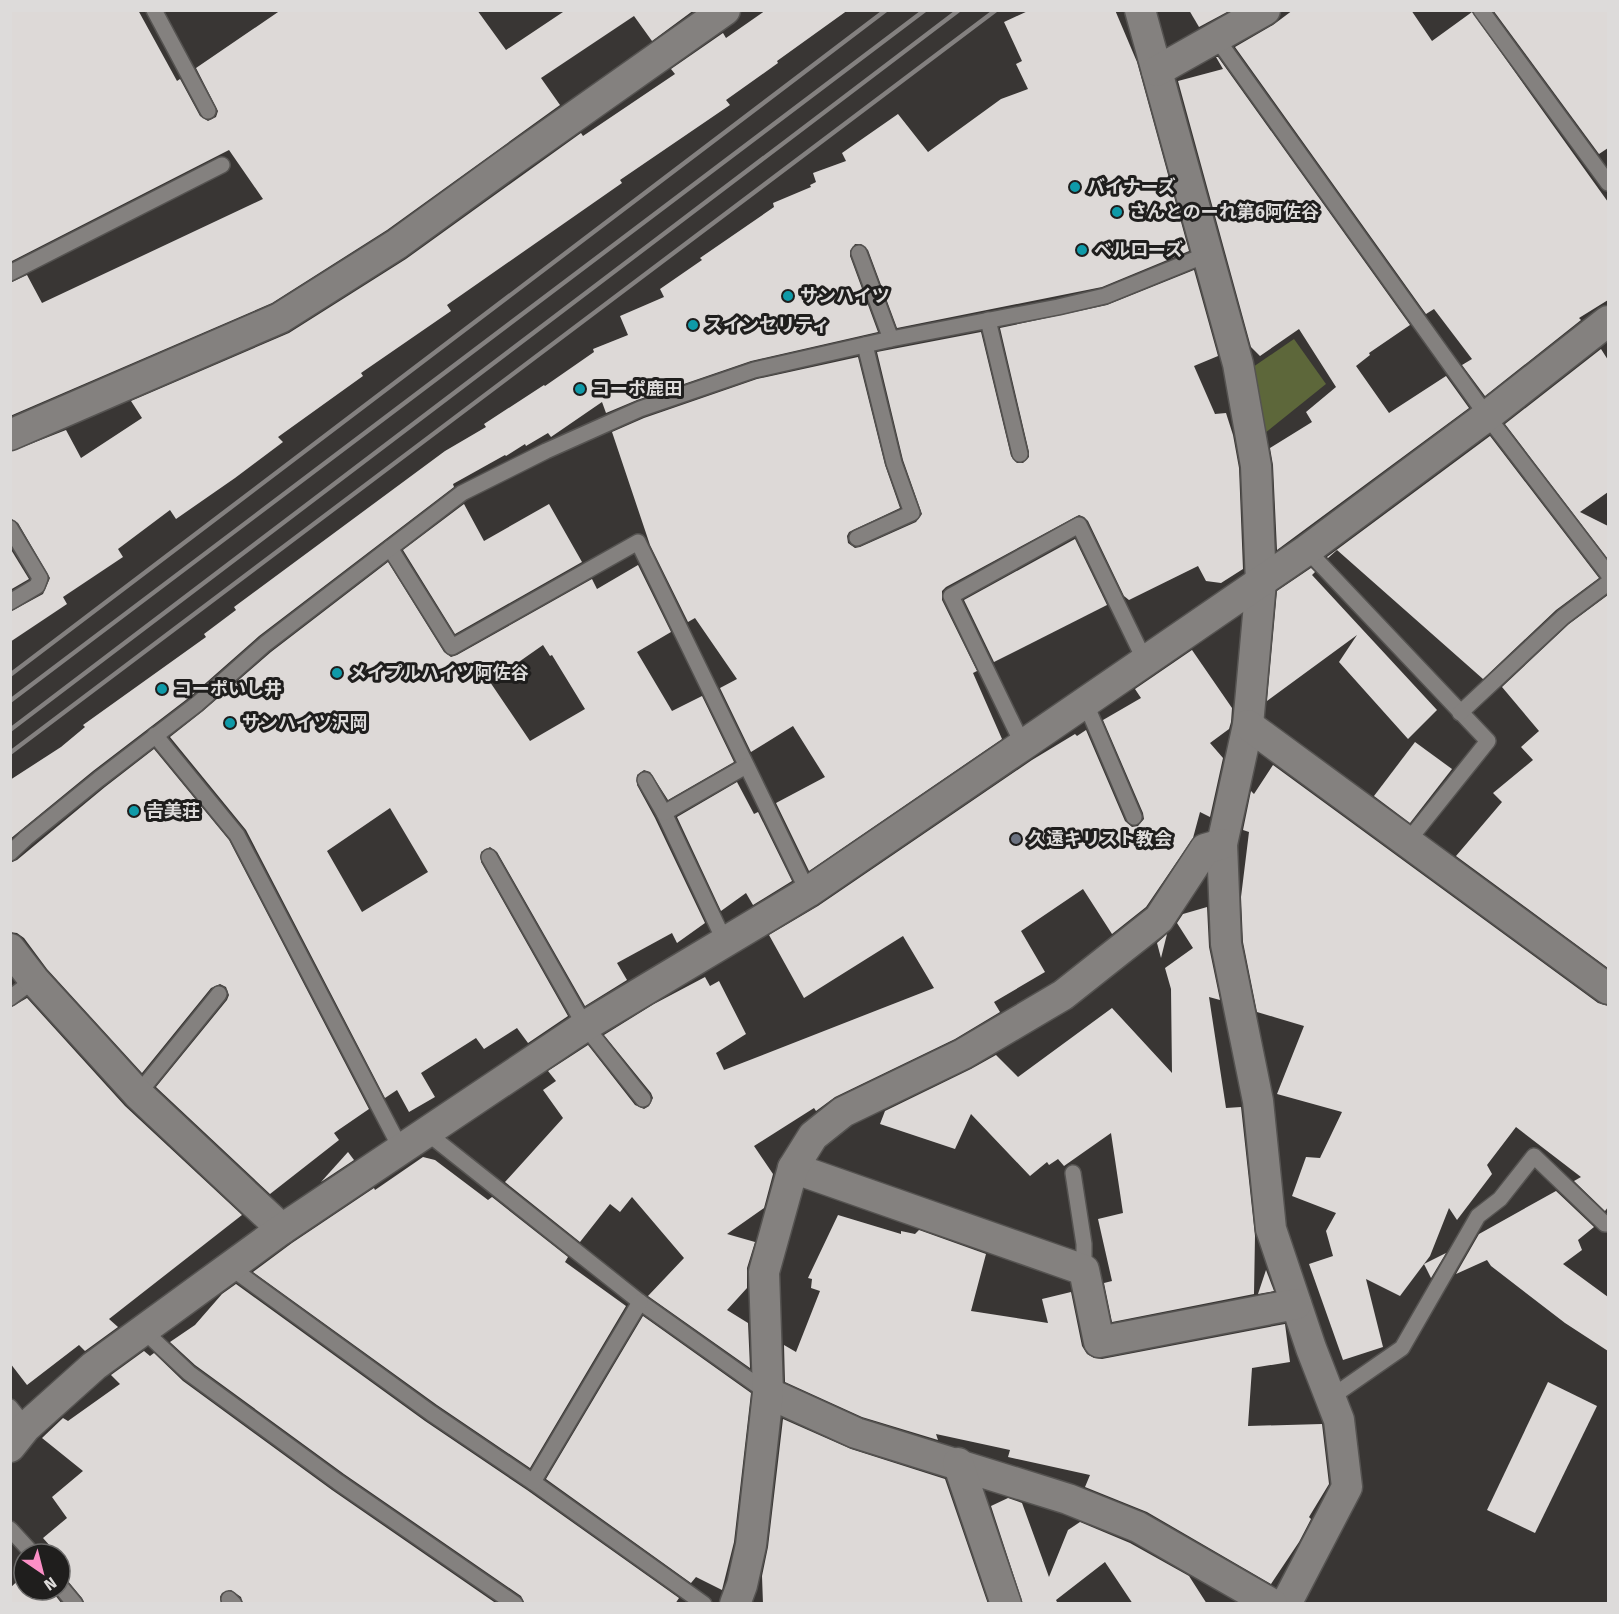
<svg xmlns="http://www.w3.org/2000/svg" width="1619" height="1614" viewBox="0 0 1619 1614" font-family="'Fira Sans','Noto Sans JP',sans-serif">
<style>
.green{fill:#5d673a}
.building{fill:#ddd9d7;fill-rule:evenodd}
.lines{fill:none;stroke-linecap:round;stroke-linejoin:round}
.lane-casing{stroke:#555351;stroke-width:18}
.street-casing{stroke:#555351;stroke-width:33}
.lane{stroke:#84817f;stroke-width:15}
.street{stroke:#84817f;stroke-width:30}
.rail{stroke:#848180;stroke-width:4.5}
.culture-dot{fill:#0f9aa8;stroke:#1f1e1d;stroke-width:2}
.worship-dot{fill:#6b7280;stroke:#1f1e1d;stroke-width:2}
.labels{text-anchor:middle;stroke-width:6;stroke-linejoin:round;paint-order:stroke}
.poi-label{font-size:18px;font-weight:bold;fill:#dddbda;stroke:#1f1e1d;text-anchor:start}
</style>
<rect width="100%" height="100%" fill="#393634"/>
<path class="green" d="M1294,339L1326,384L1265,433L1253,367Z"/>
<g class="building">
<path d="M10,10H138L177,81L180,79L200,116L208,121L216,117L218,111L196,68L281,10H477L506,50L566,10H694L652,41L634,16L541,78L560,105L387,230L272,303L10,416V283L27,275L42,303L263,199L229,150L10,262Z"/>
<path d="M766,10H848L777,61L778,63L726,100L730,105L620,180L622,183L447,305L451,311L361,373L363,376L278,437L283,442L235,478L176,519L170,510L118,549L123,557L63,597L67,604L10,642V612L43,594L50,578L18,523L10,518V452L66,430L81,458L142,418L131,401L289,333L406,259L581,133L583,136L675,74L671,69L723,33L726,38Z"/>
<path d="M1030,10H1115L1137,62L1189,251L1102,287L897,328L868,250L861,244H855L850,251V256L878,332L751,361L637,400L606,413L602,402L551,437L548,433L526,446L525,444L506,456L505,455L453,484L454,487L259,636L191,696L93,771L10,839V780L61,747L85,727L83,725L206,637L204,634L236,610L234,607L445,451L486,427L484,424L544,385L545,386L594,352L593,349L628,335L620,316L664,297L660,289L702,260L700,258L774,207L773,203L811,187L810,185L816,182L813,173L846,161L842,153L898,114L928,152L1001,99L1028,89L1016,64L1022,61L1004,22Z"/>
<path d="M1189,10H1226L1227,12L1199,27Z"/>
<path d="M1293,10H1411L1432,41L1472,12L1608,202V300L1579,318L1581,320L1485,396L1462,365L1472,359L1434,309L1426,314L1235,47L1273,25Z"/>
<path d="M1493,10H1608V148L1599,154Z"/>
<path d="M1216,57H1218L1410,325L1369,353L1370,355L1356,366L1389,413L1446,376L1469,408L1277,550L1273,465L1270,448L1312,422L1306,412L1336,387L1299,329L1260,356L1251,347L1178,81L1223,69Z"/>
<path d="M1194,270L1218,356L1194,366L1215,414L1226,413L1233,435L1239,468L1243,569L1221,583L1206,581L1198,566L1129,600L1124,596L1088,521L1084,517L1079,515L946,587L942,591V600L977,671L973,673L1002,739L809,871L776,803L825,777L793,726L751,752L720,688L737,679L695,618L688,622L650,545L612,432L644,418L757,379L858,357L885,465L900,508L849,532L847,536L848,543L855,548L860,547L916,522L922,514L903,460L877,352L981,332L1011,456L1017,463H1023L1029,457V452L1000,328L1107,305Z"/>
<path d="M1601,349L1608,360V492L1580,512L1608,526V559L1505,424Z"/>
<path d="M1490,436L1599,578L1556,610L1483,679L1337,550L1328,558L1327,557Z"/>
<path d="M464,504L484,541L549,504L582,562L455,634L403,550Z"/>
<path d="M1075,539L1107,605L994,662L964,600Z"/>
<path d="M10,548L29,579L10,590Z"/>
<path d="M388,562L444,652L451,657L457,655L592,579L597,589L638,565L671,632L637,652L672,711L702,696L734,762L668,800L650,772L644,770L637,775V785L655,818L705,923L677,943L672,933L617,963L627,980L585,1006L497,852L490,847L481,852V862L568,1016L528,1043L517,1028L484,1049L476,1038L421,1073L435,1097L409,1112L397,1090L385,1098L246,830L170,737L203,711L271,652ZM543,645L550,656L552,655L585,709L530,741L490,682ZM390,808L428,872L362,912L327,851Z"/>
<path d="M1311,568L1315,572L1312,575L1437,710L1408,739L1339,662L1357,635L1267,701L1277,591Z"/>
<path d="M1608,595V968L1456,856L1502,802L1493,793L1533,760L1521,747L1539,731L1502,687L1569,624Z"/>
<path d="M1192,650L1232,708L1231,722L1229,729L1210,743L1223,758L1210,817L1200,812L1193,838L1146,907L1112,934L1083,889L1021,931L1045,972L994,1002L1000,1012L955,1039L835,1097L816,1111L814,1108L754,1146L773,1174L764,1208L727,1234L755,1242L747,1268V1288L727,1310L748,1323L750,1368L648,1296L684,1258L632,1197L620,1212L610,1204L580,1242L505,1182L563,1118L543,1090L556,1081L548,1071L588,1045L635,1105L644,1109L649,1106L653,1098L651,1093L604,1035L654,1004L705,977L710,986L719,981L746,1034L716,1053L724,1070L934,988L903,936L804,998L769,935L818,906L1032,760L1075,734L1077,736L1086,730L1125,821L1132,827L1138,826L1144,819L1143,813L1103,720L1141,698L1135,689Z"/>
<path d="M1415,742L1452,769L1410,823L1374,796Z"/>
<path d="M154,749L229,840L369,1109L334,1133L339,1140L270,1194L156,1087L227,1000L229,995L226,987L220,984L211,988L142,1073L47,969L24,938L17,933L10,932V863L17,860L105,787Z"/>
<path d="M1273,765L1598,1003L1608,1006V1207L1605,1211L1574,1181L1581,1177L1516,1127L1487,1165L1492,1174L1457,1220L1449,1208L1430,1256L1400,1296L1366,1279L1383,1347L1343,1360L1309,1264L1333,1256L1326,1231L1336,1213L1292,1196L1306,1157L1320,1158L1342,1112L1277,1094L1304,1026L1257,1012L1243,942L1241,897L1249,832L1243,830L1251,791L1254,794Z"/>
<path d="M737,782L754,814L758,812L792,881L753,905L746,893L721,911L677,817Z"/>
<path d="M1207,907L1209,947L1220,1000L1209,997L1226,1108L1241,1107L1255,1236L1254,1294L1112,1322L1104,1283L1112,1281L1098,1219L1123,1213L1111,1133L1064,1166L1058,1159L1049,1165L1047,1162L1030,1176L971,1114L955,1149L880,1124L885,1111L971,1069L996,1055L1018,1077L1112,1008L1172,1073L1171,989L1165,968L1193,948L1177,923L1183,914Z"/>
<path d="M1167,934L1161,958L1157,943Z"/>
<path d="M27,998L125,1106L242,1215L109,1319L118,1327L85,1351L79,1345L27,1385L10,1363V1008Z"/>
<path d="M348,1152L354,1160L321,1182Z"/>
<path d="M423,1157L435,1160L488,1200L492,1197L568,1257L565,1262L626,1306L530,1468L437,1405L253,1272L292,1243L374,1188L375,1190Z"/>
<path d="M1556,1191L1594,1227L1578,1240L1582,1250L1563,1264L1608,1297V1351L1565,1323L1491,1266L1487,1260L1456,1274L1479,1234Z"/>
<path d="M838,1215L901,1234V1231L915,1234L919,1230L986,1254L971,1311L1048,1323L1042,1299L1071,1292L1082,1346L1087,1354L1094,1358L1102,1359L1285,1324L1290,1362L1252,1368L1248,1426L1322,1424L1329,1484L1309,1517L1311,1519L1299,1542L1271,1584L1147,1512L1085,1487L1090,1475L1008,1457L1010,1450L936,1434L938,1440L862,1417L785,1382L784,1345L796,1352L820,1291L811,1288L812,1279L808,1278Z"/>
<path d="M1446,1253L1431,1278L1424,1264Z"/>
<path d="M1266,1270L1274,1291L1258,1294Z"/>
<path d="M236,1284L425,1421L527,1490L679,1598L675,1604H525L521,1596L344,1474L195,1365L170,1342L195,1325L222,1294Z"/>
<path d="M643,1316L751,1393L734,1542L722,1590L696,1577L691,1583L546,1479Z"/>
<path d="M144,1351L150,1356L154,1353L183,1381L332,1490L497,1604H243L241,1597L231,1590L222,1593L220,1597L221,1604H85L82,1598L67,1580L60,1576V1554H44L51,1547L43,1538L67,1518L52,1497L83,1471L42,1438L63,1418L68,1421L120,1384L111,1375Z"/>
<path d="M1548,1382L1597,1406L1535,1533L1487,1510Z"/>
<path d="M783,1419L851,1449L945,1479L988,1604H763L762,1576L768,1547Z"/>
<path d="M1008,1498L1022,1503L1049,1577L1068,1530L1080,1522L1130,1543L1189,1576L1207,1604H1133L1105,1562L1056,1600L1058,1604H1023L991,1506Z"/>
<path d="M24,1575V1590H51L62,1604H10V1588Z"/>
</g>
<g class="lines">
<defs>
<g id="lane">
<path d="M154,10L208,111"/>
<path d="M1481,10L1608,183"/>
<path d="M1217,39L1487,416L1608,574"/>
<path d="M859,253L891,339"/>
<path d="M10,273L222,165"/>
<path d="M988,320L1020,454"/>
<path d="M10,528L40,578L37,586L10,602"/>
<path d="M857,538L912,513L894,463L865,345"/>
<path d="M390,548L452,647L638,542L808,892"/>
<path d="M1307,550L1488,741L1408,841"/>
<path d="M1085,702L1134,817"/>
<path d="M1460,713L1563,617L1608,583"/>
<path d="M155,735L237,835L401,1149"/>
<path d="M1023,745L951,596L1079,525L1145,661"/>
<path d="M645,780L664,813L725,942"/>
<path d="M664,813L746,766"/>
<path d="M10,853L26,838L99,779L197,704L265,644L462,493L546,451L640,409L754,370L891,339L1058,307L1105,296L1208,254"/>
<path d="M489,857L585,1026L643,1099"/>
<path d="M10,998L34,980"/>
<path d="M138,1094L219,994"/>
<path d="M426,1132L640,1302L768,1393"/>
<path d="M1073,1173L1084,1244V1270"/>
<path d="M230,1267L431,1413L533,1482L704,1604"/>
<path d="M143,1330L189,1373L338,1482L515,1604"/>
<path d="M1330,1398L1402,1348L1478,1216L1500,1199L1534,1156L1605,1224H1608"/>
<path d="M10,1407L26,1427"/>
<path d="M533,1482L640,1302"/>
<path d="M10,1529L33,1554"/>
<path d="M60,1586L75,1604"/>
<path d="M229,1599L234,1604"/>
</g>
<g id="street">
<path d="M1140,10L1238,364L1256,466L1261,582L1248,725L1222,844L1226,944L1258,1101L1271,1229L1311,1348L1339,1420L1347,1487L1286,1604"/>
<path d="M1157,71L1265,10"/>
<path d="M10,435L280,318L397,244L510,162L725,10"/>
<path d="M1248,725L1608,989"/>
<path d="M10,949L34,980L138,1094L282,1229"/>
<path d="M793,1168L1084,1270L1099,1342L1296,1304"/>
<path d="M768,1393L856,1433L1068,1499L1138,1527L1272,1604"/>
<path d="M10,1447L26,1427L94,1366L282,1229L585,1026L808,892L1023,745L1307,550L1487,416L1608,321"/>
<path d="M958,1463L1006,1604"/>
<path d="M735,1604L742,1585L751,1545L768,1393L764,1272L793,1168L813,1136L843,1112L963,1054L1063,995L1159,919L1205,849L1222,844"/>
</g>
</defs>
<use href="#lane" class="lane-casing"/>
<use href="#street" class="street-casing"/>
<use href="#lane" class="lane"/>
<use href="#street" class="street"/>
<g class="rail">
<path d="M10,675L886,10"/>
<path d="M10,701L925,10"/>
<path d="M10,730L959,10"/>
<path d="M10,753L996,10"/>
</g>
</g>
<g class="culture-dot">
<circle cx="1075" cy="187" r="6"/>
<circle cx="1117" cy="212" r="6"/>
<circle cx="1082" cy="250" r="6"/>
<circle cx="788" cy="296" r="6"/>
<circle cx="693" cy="325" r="6"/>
<circle cx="580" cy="389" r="6"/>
<circle cx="337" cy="673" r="6"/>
<circle cx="162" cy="689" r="6"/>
<circle cx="230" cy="723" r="6"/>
<circle cx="134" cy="811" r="6"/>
</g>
<circle class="worship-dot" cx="1016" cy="839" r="6"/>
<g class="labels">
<g class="poi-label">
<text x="1087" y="193">バイナーズ</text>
<text x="1129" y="218">さんとのーれ第6阿佐谷</text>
<text x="1094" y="256">ベルローズ</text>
<text x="800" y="302">サンハイツ</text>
<text x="705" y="331">スインセリティ</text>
<text x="592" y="395">コーポ鹿田</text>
<text x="349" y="679">メイプルハイツ阿佐谷</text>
<text x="174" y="695">コーポいし井</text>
<text x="242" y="729">サンハイツ沢岡</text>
<text x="146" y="817">𠮷美荘</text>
<text x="1028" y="845">久遠キリスト教会</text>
</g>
</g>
<rect width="1619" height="1614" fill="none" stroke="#dddbda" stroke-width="24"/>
<g transform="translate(42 1572) rotate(145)"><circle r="28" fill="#1f1e1d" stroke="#6b6a69" stroke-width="1.5"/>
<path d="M0-4.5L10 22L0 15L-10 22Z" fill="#fb8fc6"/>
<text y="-9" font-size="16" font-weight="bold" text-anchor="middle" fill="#dddbda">N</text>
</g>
</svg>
